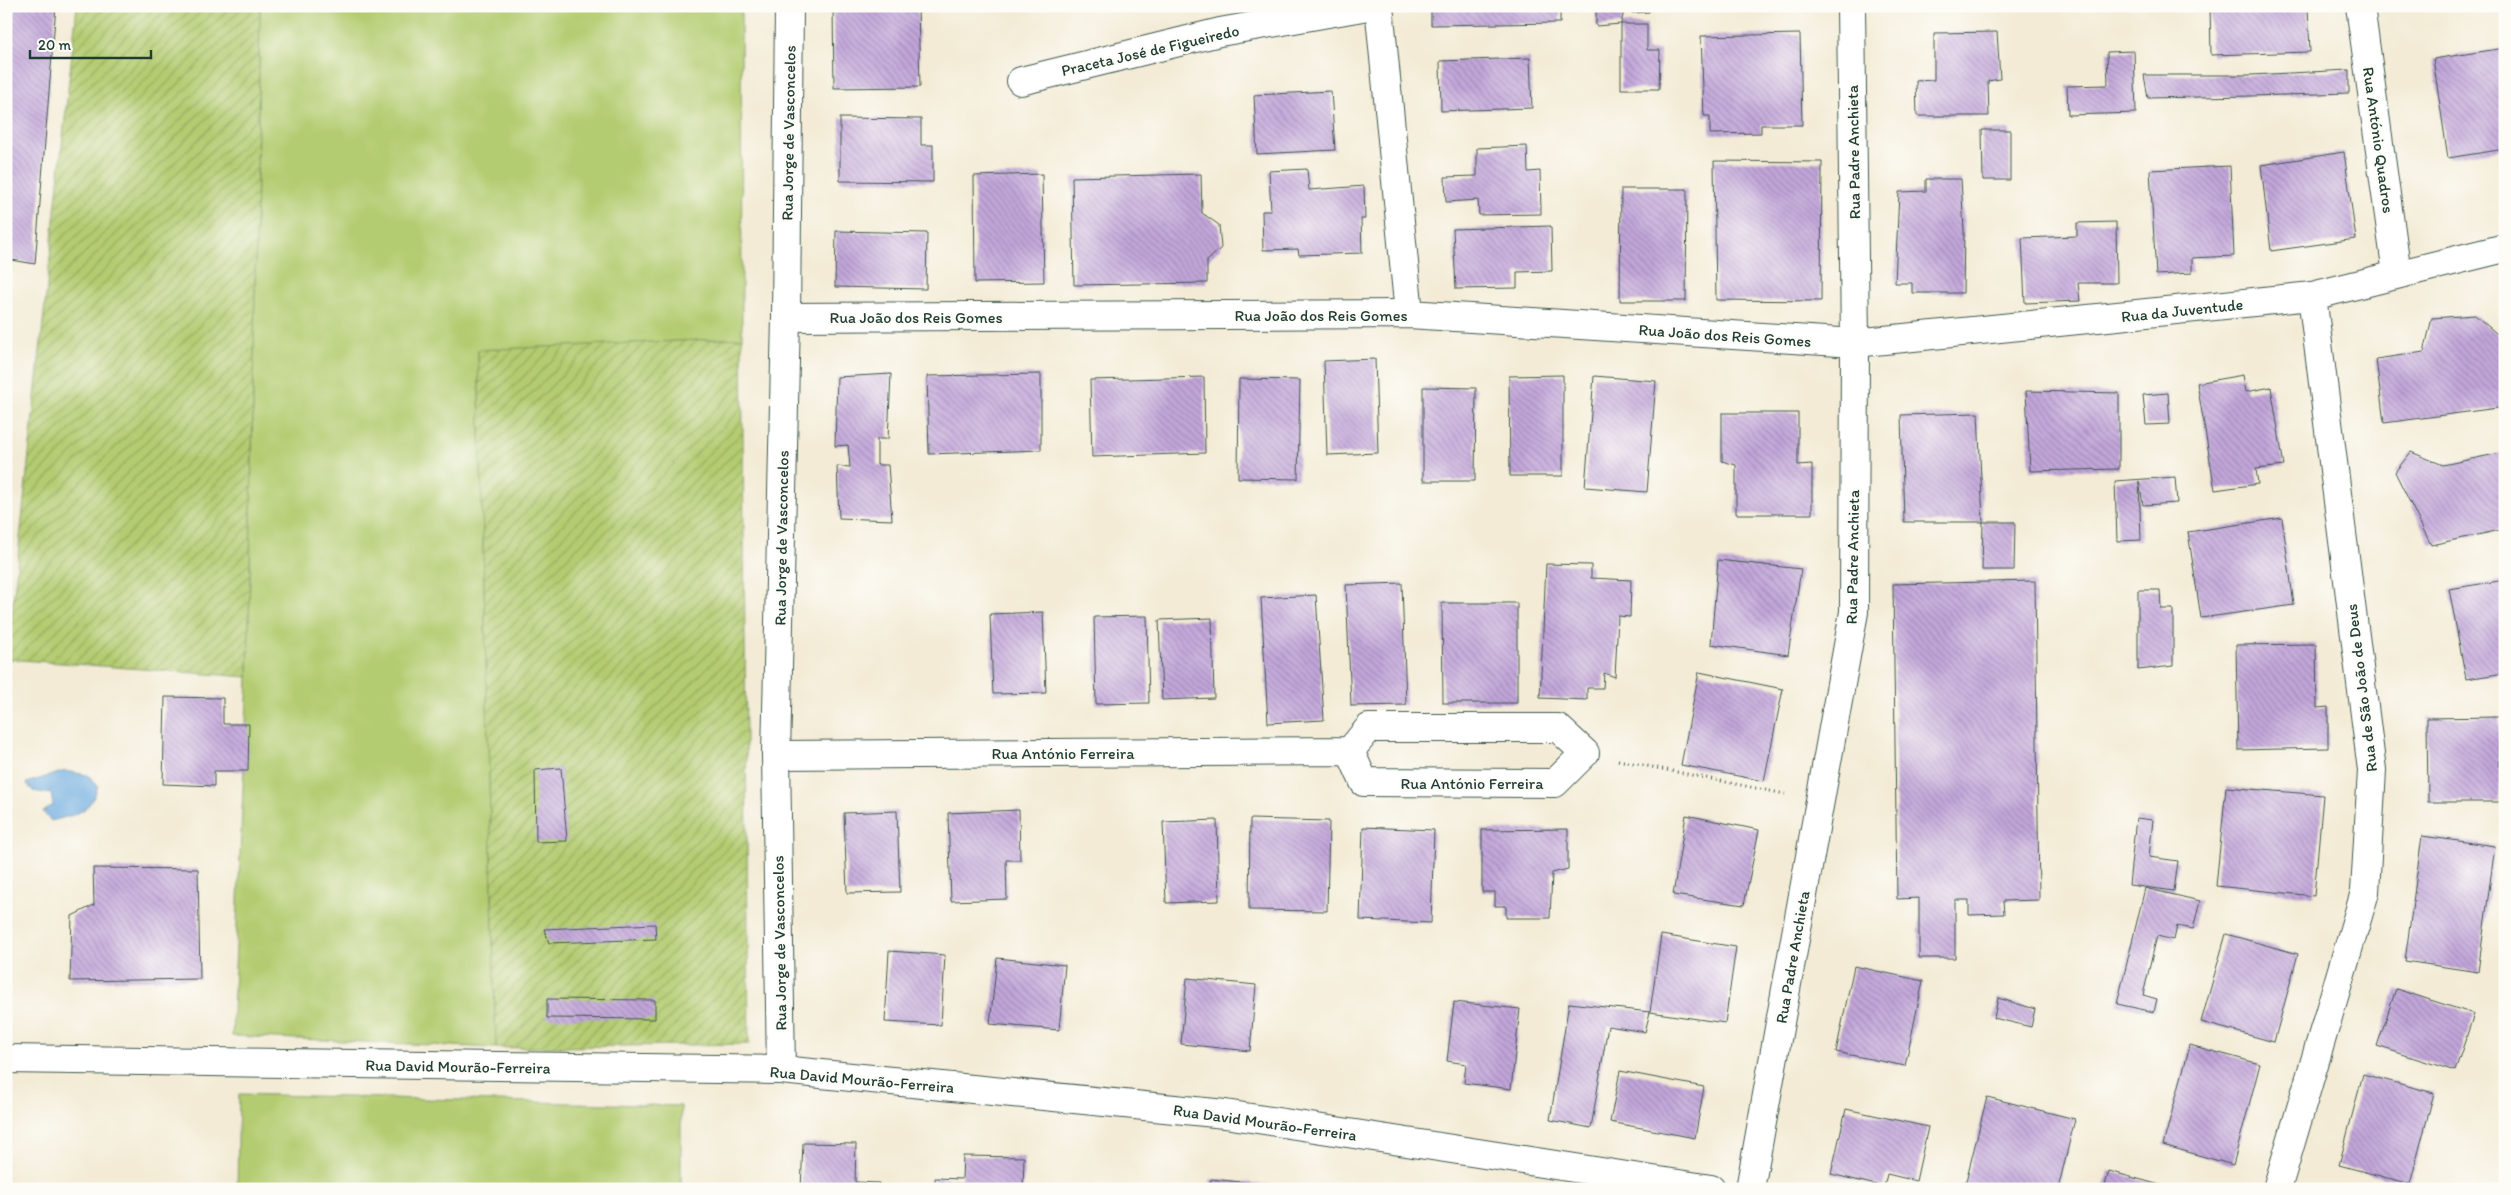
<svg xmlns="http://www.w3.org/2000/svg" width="2511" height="1195" viewBox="0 0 2511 1195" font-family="Itim,sans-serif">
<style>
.grass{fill:#b4cc71;stroke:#6a8452}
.garden{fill:url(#garden-furrows);stroke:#6a8452}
.water{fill:#6caadf;stroke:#46748a}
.building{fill:url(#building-back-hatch)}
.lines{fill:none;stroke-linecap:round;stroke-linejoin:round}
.street-casing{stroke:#3f574c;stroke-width:30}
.path{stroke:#3f574c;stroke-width:3;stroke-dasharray:1 4;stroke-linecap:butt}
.street{stroke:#fff;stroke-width:28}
.labels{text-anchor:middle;stroke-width:5;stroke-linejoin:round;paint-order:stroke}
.street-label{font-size:16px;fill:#1f3d34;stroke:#fdfcf7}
</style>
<defs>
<pattern id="garden-furrows" width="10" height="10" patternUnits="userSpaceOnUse" patternTransform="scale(1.25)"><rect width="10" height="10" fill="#b4cc71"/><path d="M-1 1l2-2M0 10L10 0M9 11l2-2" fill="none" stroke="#92a75e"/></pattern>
<pattern id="building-back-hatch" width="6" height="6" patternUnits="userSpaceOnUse" patternTransform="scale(1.25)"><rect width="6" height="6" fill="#c2a6da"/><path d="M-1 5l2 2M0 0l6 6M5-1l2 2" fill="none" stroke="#9d88b2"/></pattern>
</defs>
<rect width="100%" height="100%" fill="#fdfcf7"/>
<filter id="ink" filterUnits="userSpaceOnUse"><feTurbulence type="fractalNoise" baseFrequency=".02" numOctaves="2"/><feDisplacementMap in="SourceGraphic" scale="10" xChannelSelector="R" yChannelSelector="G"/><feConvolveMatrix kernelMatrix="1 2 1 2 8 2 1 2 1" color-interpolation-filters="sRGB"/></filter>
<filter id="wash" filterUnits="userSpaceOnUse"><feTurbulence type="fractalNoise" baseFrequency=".0096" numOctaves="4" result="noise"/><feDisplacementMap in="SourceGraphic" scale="20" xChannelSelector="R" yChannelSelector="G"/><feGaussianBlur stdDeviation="1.12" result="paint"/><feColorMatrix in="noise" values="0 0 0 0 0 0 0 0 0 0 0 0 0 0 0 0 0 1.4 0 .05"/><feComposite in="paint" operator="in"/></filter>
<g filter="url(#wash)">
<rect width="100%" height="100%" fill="#f3ebd5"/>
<g class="grass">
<path d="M260,6H741L742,338L478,351L496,1048L232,1036L248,677Z"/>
<path d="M239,1094L681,1106V1189H237Z"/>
</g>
<g class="garden">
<path d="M77,6H260L248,677L7,659Z"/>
<path d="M742,338L749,1044L496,1048L478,350Z"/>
</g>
<path class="water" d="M65,771L88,775L98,786C89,814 77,814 51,821L43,812L53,805L51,794L33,791L26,783Z"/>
<g id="blocks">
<g class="building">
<path d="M10,6H56L35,264L6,259V42Z"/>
<path d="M833,6H918L920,87L834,88Z"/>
<path d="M1431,6H1560V23L1431,25Z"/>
<path d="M1596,6H1625L1621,24H1647V50H1660L1659,89H1621V24L1596,26Z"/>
<path d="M1633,6H1649V12L1632,13Z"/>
<path d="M1689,6H1801V9L1689,10Z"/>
<path d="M2210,6H2308L2310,52L2211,55Z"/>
<path d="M1997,32L2000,79L1988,81L1989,116H1917L1916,81L1934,80V33Z"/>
<path d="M1800,34L1802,125H1761V133L1710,134V116H1704L1701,36Z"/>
<path d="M2505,48V149L2448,158L2433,59Z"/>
<path d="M2134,51L2136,113L2068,115L2067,86L2108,85L2107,52Z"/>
<path d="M1530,58L1532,108L1441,111L1440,61Z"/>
<path d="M2349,70V93L2251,96L2148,98L2144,75H2251Z"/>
<path d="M1331,91L1335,150L1257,154L1254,95Z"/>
<path d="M840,118L921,119V145H933V182L840,181Z"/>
<path d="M1982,130H2010V180H1983Z"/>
<path d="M1527,146L1528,172L1540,171L1541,214L1479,215L1478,200L1446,202L1445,177L1477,176V148Z"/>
<path d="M2344,152L2356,239L2271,251L2261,165Z"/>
<path d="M1714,161L1822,162L1821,301L1716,300Z"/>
<path d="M2230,166L2234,256L2192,258V273L2156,275L2150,170Z"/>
<path d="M1307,169L1309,190L1364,186L1365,219H1361L1362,253L1299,255L1298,249L1263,250L1262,211H1271L1269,171Z"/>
<path d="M1042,174L1044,282L975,283L974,176Z"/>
<path d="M1201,174L1202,213L1219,225L1221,248L1207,261V283L1074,285L1072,177Z"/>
<path d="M1926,179H1961L1964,231L1963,293H1912V283H1895L1899,192L1926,191Z"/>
<path d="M1621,189H1687L1686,301H1620Z"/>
<path d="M2116,222L2117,283H2078L2080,301L2025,303L2022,238L2077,236V223Z"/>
<path d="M1551,226L1552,271L1517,272V288L1456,289L1453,229Z"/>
<path d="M836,231L927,233L926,289L835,287Z"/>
<path d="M2475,315L2503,339L2505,407L2384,423L2376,359L2424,352L2432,318Z"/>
<path d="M1375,359L1378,453L1327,455L1324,361Z"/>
<path d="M891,374L888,439H877V465H888L892,520L839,518L837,466L850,467L848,445L835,446L837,377Z"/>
<path d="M1041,374V450L929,454L927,376Z"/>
<path d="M1563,375V476H1510L1509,376Z"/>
<path d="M2243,375L2246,392L2271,387L2284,466L2256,469L2258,484L2215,490L2197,383Z"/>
<path d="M1594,376L1656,381L1647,492L1585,487Z"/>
<path d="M1204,377L1205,453L1092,457L1090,380Z"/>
<path d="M1239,379L1300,380L1298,479L1238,478Z"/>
<path d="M1423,387L1476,388L1475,481H1423Z"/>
<path d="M2026,391L2119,393V469L2030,471Z"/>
<path d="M2168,393L2170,424L2146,425L2143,395Z"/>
<path d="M1722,413H1798V465L1812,464V514H1736V465L1722,461Z"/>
<path d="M1978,413L1983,522H1904L1901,415Z"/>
<path d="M2411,452L2443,465L2505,452V529L2431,545L2395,472Z"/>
<path d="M2175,477L2177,503L2143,505L2139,481L2141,540L2117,541L2115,481Z"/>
<path d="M2282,518L2294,605L2201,618L2188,532Z"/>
<path d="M1983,522H2015L2014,570H1982Z"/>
<path d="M1718,560L1801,569L1788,655L1711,644Z"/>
<path d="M1546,564L1591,565V578L1631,580L1630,617L1618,616L1615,677L1604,673L1603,688H1587V700L1540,698Z"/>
<path d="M2505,580V673L2466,679L2449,589Z"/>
<path d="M2035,581L2039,900L2003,901L2004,914L1969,915V900H1955V958H1919V898L1897,899L1893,584Z"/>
<path d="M1402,583L1406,705L1351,706L1346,585Z"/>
<path d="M2138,590H2160L2161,609H2173V666L2138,670Z"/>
<path d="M1316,595L1324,720L1268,723L1261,598Z"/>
<path d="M1442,603H1517V703H1443Z"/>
<path d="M1043,612L1046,693L993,694L990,614Z"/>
<path d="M1147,616L1149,703L1096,704L1094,617Z"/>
<path d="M1212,618L1214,698L1162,700L1159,620Z"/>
<path d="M2316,644L2317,708L2328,707V748L2238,750L2236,645Z"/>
<path d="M1699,672L1783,689L1764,781L1681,765Z"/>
<path d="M165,697L223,698V724H249L248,771H214V786L163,784Z"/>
<path d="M2499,717L2500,802H2428L2427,718Z"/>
<path d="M561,768L567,841L536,842L535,770Z"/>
<path d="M2226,787L2323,795L2314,896L2216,886Z"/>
<path d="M1019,810L1020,860H1006L1007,899L951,901L948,813Z"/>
<path d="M897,811L900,892L847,893L844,813Z"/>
<path d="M1686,815L1759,830L1744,905L1673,895Z"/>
<path d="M2136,818L2153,820L2149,857L2178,861L2174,891L2129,885Z"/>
<path d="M1250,819L1329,821L1327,911L1249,910Z"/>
<path d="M1217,820L1219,901L1166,903L1163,822Z"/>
<path d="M1363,827L1434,830L1431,923L1360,920Z"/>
<path d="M1568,829V869L1552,873L1550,918H1506V906H1495V892H1482V830Z"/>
<path d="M2422,836L2495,846L2478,972L2405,961Z"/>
<path d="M93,868L198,869L200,979L70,981L72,916L94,905Z"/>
<path d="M2145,888L2200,901L2193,929L2177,926L2174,940L2157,936L2143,995L2157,999L2154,1012L2117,1004Z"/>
<path d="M655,924L656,939L549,943L544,929Z"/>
<path d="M2226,934L2298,954L2274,1042L2201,1022Z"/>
<path d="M1661,935L1736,947L1725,1023L1650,1012L1645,1032L1608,1026L1591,1128L1550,1120L1569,1003L1650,1012Z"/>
<path d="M889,951L945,955L941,1025L885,1022Z"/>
<path d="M997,958L1065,965L1059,1030L990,1024Z"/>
<path d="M1854,966L1923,981L1905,1066L1836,1052Z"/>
<path d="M1187,978L1256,985L1250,1051L1181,1044Z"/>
<path d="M2396,989L2474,1014L2455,1071L2377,1046Z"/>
<path d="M1998,998L2035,1009L2031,1027L1994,1018Z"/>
<path d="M547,999L655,1000V1019L547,1018Z"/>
<path d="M1454,1002L1520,1009L1511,1089L1464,1083L1466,1064L1447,1061Z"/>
<path d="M2190,1045L2260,1064L2233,1165L2163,1145Z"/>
<path d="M1620,1071L1704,1087L1695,1138L1610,1122Z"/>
<path d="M2363,1074L2434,1093L2410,1184L2339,1165Z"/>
<path d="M1987,1097L2075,1119L2058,1189H1964Z"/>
<path d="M1846,1109L1928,1127L1916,1181L1887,1174L1884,1187L1831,1174Z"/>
<path d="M803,1143L856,1144L855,1182L879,1183V1189H801Z"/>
<path d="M963,1156L1024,1157L1023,1189H935V1178L962,1179Z"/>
<path d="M2109,1171L2171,1188V1189H2104Z"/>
<path d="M1211,1179L1290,1187V1189H1210Z"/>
</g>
</g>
</g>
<g filter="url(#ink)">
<use href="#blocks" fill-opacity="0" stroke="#3f574c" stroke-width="1"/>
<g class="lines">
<defs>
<g id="street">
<path d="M1379,6L1409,314"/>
<path d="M2360,6L2397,274"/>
<path d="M1021,81L1220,32L1368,6"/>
<path d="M786,317L1409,314L1855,343L2312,296L2505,248"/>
<path d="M776,755L1350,751L1364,782L1555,783L1585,753L1558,728H1369L1350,751"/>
<path d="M6,1059L781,1070L1225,1114L1711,1189"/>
<path d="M781,1070L776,755L786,317L789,6"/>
<path d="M1750,1189L1854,612L1855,343L1851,6"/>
<path d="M2277,1189L2365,892L2372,770L2312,296"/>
</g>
</defs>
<use href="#street" class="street-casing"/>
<path class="path" d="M1618,760L1785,794"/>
<use href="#street" class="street"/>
</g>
</g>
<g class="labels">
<g class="street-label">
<text transform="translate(1150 50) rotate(-13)" y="6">Praceta José de Figueiredo</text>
<text transform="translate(788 133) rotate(-89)" y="6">Rua Jorge de Vasconcelos</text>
<text transform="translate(2379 140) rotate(82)" y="6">Rua António Quadros</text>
<text transform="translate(1853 152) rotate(-91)" y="6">Rua Padre Anchieta</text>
<text transform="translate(2182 310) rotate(-6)" y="6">Rua da Juventude</text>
<text x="1321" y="321">Rua João dos Reis Gomes</text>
<text x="916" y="323">Rua João dos Reis Gomes</text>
<text transform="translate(1725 335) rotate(4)" y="6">Rua João dos Reis Gomes</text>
<text transform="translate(781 538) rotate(-89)" y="6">Rua Jorge de Vasconcelos</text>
<text transform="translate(1852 557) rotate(-89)" y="6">Rua Padre Anchieta</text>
<text transform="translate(2361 688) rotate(-97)" y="6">Rua de São João de Deus</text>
<text x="1063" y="759">Rua António Ferreira</text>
<text x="1472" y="789">Rua António Ferreira</text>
<text transform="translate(779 943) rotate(-91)" y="6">Rua Jorge de Vasconcelos</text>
<text transform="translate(1792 957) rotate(-80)" y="6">Rua Padre Anchieta</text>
<text transform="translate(458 1066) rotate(1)" y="6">Rua David Mourão-Ferreira</text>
<text transform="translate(862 1079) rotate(5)" y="6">Rua David Mourão-Ferreira</text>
<text transform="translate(1265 1122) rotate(8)" y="6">Rua David Mourão-Ferreira</text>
</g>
</g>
<rect width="2511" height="1195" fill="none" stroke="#fdfcf7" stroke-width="25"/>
<path d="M30 50v8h121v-8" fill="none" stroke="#1f3d34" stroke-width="2.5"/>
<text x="38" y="50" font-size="15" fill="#1f3d34" stroke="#fdfcf7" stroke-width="4" paint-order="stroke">20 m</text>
</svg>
